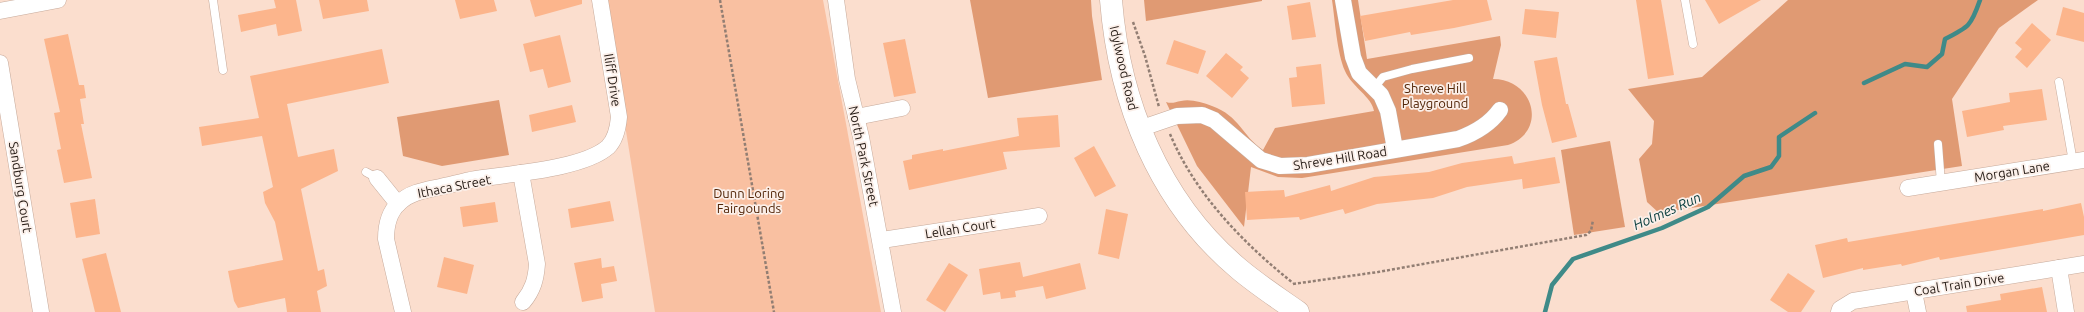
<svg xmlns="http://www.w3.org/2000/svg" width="2084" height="312" viewBox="0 0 2084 312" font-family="Ubuntu,sans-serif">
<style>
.green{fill:#f9c0a1}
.forest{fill:#e09a73}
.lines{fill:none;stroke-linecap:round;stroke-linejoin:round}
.stream{stroke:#3f8a88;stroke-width:4.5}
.building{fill:#fcb58c}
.lane-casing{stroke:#c6aa9b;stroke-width:9}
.street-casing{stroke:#c6aa9b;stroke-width:17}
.secondary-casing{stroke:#c6aa9b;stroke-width:23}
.path{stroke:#927e73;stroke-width:2.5;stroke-dasharray:3 2;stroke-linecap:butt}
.lane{stroke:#fff;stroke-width:8}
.street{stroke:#fff;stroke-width:16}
.secondary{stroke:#fff;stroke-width:22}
.labels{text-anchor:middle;stroke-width:3.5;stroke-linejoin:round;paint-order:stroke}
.street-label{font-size:13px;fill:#241a14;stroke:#fbefe9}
.park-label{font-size:13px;fill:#532608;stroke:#fbefe9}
.water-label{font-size:14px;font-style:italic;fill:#0e4141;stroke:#fbefe9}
</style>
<rect width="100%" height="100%" fill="#fbdece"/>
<path class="green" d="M605,0H823L881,312H655Z"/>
<g class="forest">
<path d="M970,0H1091L1092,16L1102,80L988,98Z"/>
<path d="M1144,0H1262V1L1146,21Z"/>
<path d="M1332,0H1358L1367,59L1500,36L1501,45L1493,79C1534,79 1548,131 1508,145L1302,178L1278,177L1251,167L1244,227L1197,166L1166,102C1172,104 1175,102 1181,101C1190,99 1202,102 1212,106C1240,116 1242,136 1263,150L1275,128L1374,111C1372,97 1352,87 1345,71C1337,53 1335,20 1332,0Z"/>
<path d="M1788,0H2038L1999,28L1952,99L1962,166L1659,213L1647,202L1639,159L1652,144L1654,121L1628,89L1702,77Z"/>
<path d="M499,100L509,155L442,166L403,156L397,117Z"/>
<path d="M1610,141L1625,227L1574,235L1561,150Z"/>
</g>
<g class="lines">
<g class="stream">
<path d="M1864,83L1905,64L1927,67L1942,54L1945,39C1969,27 1971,26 1980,0"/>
<path d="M1545,312L1552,285L1573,259L1662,228L1708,207L1744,176L1771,167L1779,156V137L1815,113"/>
</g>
</g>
<g class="building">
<path d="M274,0H296L302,31L278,36L276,24L241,32L238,15L276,8Z"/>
<path d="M319,0H367L369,11L323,19Z"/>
<path d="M455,0H494L497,11L460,19Z"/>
<path d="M530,0H582V4L535,17Z"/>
<path d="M1453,0H1487L1492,20L1454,28L1411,35L1410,32L1365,41L1360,16Z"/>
<path d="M1636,0H1661L1674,75L1648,79Z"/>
<path d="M1705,0H1761L1719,24Z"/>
<path d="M1310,2L1316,37L1292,40L1287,6Z"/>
<path d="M2063,7L2084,13V42L2056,35Z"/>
<path d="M1525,9L1559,12L1556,38L1522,34Z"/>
<path d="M2032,23L2051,40L2027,68L2015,57L2022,49L2015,43Z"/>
<path d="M68,34L79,85H84L86,98L80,99L84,124H81L92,178L64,183L57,150L61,149L54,113L60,112L44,39Z"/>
<path d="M560,35L571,82L548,88L543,69L530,72L523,44Z"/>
<path d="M905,39L916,93L894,97L883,43Z"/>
<path d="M1174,40L1206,51L1198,74L1166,64Z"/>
<path d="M382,49L389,83L287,104L298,157L334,149L338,171L301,189L318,271L324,269L327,286L317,291L321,312H287L285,298L238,308L234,301L228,271L283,260L275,222L265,203L263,192L273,187L262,136L202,146L199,127L259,118L250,76Z"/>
<path d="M1226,53L1243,67L1240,70L1249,78L1232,98L1206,76Z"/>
<path d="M1557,57L1566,104H1568L1577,137L1552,143L1542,105L1534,61Z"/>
<path d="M1321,64L1325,104L1292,107L1289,78L1297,77L1296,67Z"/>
<path d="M2042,89L2047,120L2003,126L2004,130L1967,137L1962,111L2010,102L2009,93Z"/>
<path d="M572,105L576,122L532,132L529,115Z"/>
<path d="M1058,115L1060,147L1003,152L1007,169L909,190L903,161L912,159V155L943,149V151L1019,136L1017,118Z"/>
<path d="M1094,146L1116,186L1095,197L1074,158Z"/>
<path d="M1512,156L1514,164L1555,157L1560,183L1523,189L1522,179L1467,187L1433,198L1377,204L1345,214L1343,209L1300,220L1299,217L1247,220L1245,192L1284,190L1285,197L1330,185L1331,191L1374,177L1429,172L1462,163Z"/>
<path d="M95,199L100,234L76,238L70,203Z"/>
<path d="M610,201L614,221L571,228L568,209Z"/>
<path d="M495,202L498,222L463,227L460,207Z"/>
<path d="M2081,203L2084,217V235L1940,260L1939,257L1902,266L1901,264L1863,270V268L1823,278L1815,245L1847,238L1848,242L2043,209V211Z"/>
<path d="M1106,209L1128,214L1119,259L1098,254Z"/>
<path d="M106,253L121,312H95L82,259Z"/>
<path d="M444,257L474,265L467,294L437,287Z"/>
<path d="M601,258L602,268L614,266L617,281L601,284L603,298L582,302L574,263Z"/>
<path d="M1020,262L1023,277L1080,263L1086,289L1046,299L1043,286L1015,291L1016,297L1001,299L1000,292L983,295L979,269Z"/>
<path d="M949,263L968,275L945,312L926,300Z"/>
<path d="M1788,273L1815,291L1801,312H1788L1770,300Z"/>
<path d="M2042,287L2047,312H1967L1966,306L2001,300L2000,294Z"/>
</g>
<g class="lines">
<defs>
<g id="lane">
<path d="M213,0L223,70"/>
<path d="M1685,0L1693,44"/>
<path d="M2059,82L2073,162"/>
<path d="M1374,88L1383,77L1412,69L1469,58"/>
<path d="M1938,144L1941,183"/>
<path d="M366,172L377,178"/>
</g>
<g id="street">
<path d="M836,0L847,79L861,137L893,312"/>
<path d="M1343,0L1353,57L1359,73L1381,95L1388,111L1395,149"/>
<path d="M0,11L58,0"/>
<path d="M0,63L41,312"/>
<path d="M856,117L902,108"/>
<path d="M1139,129L1177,116L1202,115L1214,120L1261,160L1280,166L1308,165L1458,139C1475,133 1490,124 1500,110"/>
<path d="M521,173L537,264C536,279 533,290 523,302"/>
<path d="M377,178L398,204"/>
<path d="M1908,188L2084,160"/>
<path d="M882,240L1039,216"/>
<path d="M2059,268L2066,312"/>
<path d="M1914,292L1918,312"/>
<path d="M403,312L386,239C386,226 388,213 399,203C410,192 426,190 440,187C450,185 460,182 470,180C504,174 582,170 608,147C616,139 618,128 619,117L600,0"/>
<path d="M1839,312L1840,309L1853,301L2084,264"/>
</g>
<path id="secondary" d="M1111,0C1119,102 1159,202 1239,269C1258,285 1278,298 1298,312"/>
</defs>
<use href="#lane" class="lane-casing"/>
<use href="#street" class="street-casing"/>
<use href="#secondary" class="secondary-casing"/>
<g class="path">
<path d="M720,0L774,312"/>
<path d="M1133,22L1145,56L1159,107"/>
<path d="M1170,134C1195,194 1243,243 1293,283"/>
<path d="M1293,284L1378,272L1586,235L1591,231L1593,220"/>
</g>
<use href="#lane" class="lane"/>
<use href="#street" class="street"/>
<use href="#secondary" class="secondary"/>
</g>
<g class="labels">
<g class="street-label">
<text transform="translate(1124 68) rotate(77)" y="5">Idylwood Road</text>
<text transform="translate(613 80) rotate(81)" y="5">Iliff Drive</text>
<text transform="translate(864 156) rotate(78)" y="5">North Park Street</text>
<text transform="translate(1340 158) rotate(-9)" y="5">Shreve Hill Road</text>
<text transform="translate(2012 171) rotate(-9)" y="5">Morgan Lane</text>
<text transform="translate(454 186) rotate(-11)" y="5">Ithaca Street</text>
<text transform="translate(21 187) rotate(81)" y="5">Sandburg Court</text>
<text transform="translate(960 228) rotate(-9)" y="5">Lellah Court</text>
<text transform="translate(1959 284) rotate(-9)" y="5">Coal Train Drive</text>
</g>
<g class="park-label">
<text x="1435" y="93">Shreve Hill<tspan x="1435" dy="15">Playground</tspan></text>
<text x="749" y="198">Dunn Loring<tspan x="749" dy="15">Fairgounds</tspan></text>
</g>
<g class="water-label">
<text transform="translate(1667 211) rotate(-24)" y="5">Holmes Run</text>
</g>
</g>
</svg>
